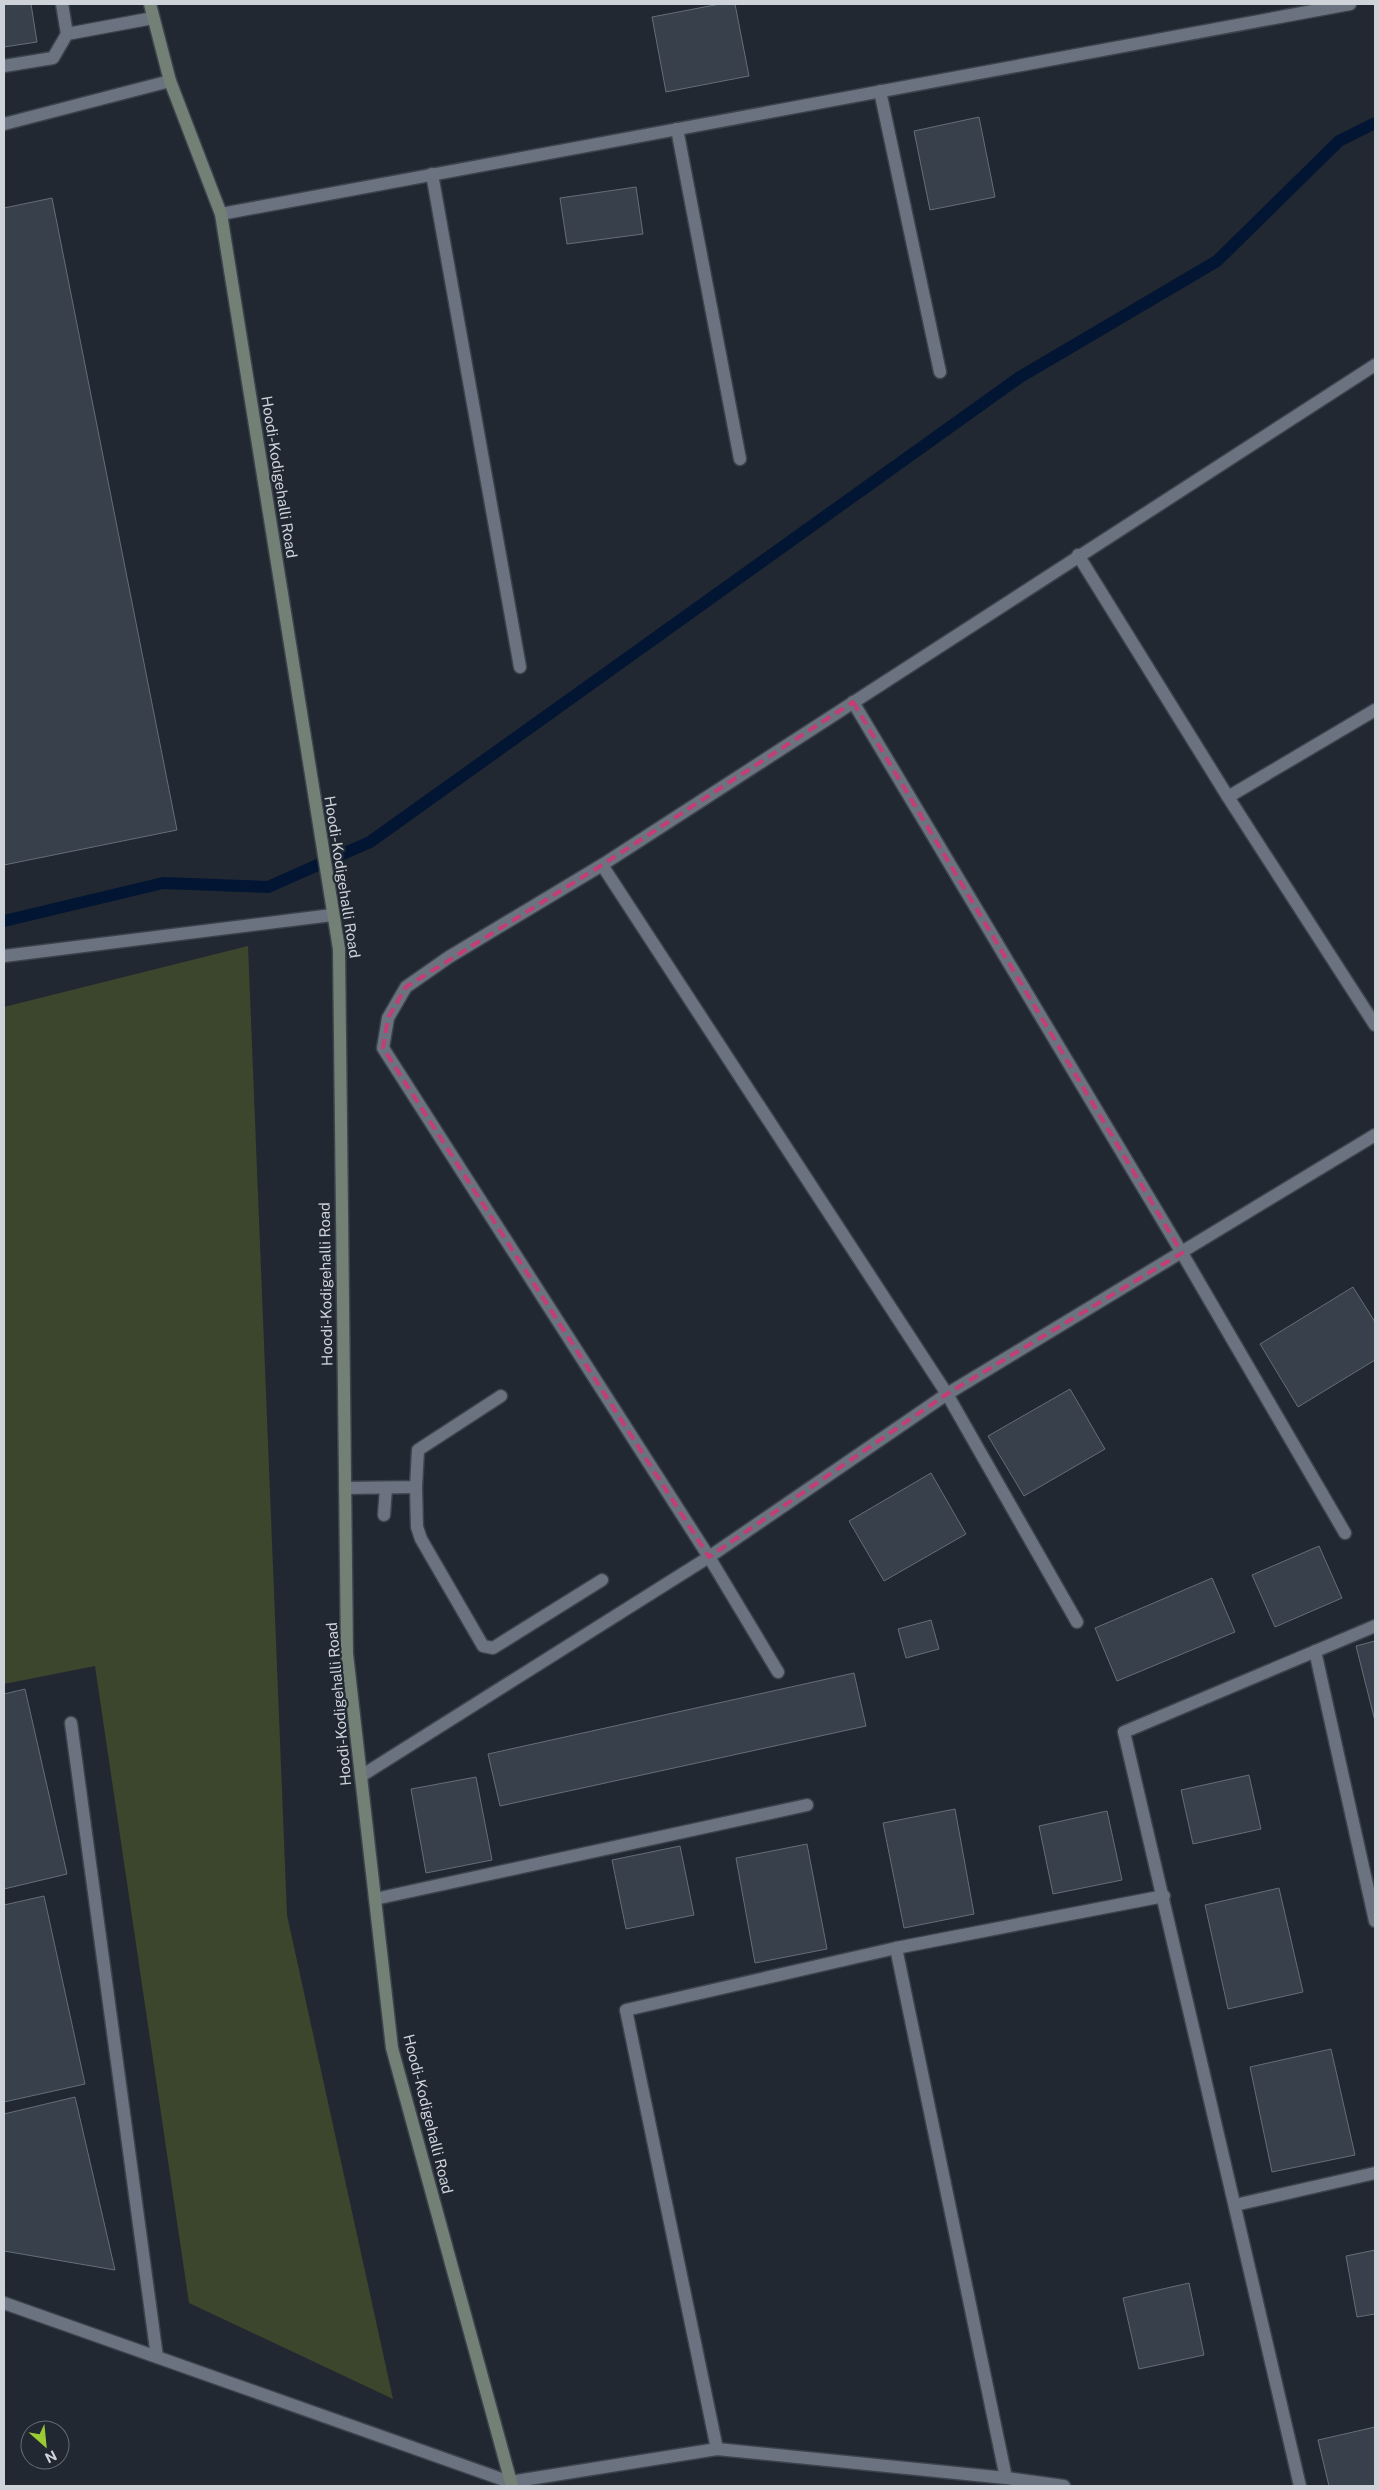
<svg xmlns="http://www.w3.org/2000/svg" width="1379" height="2490" viewBox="0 0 1379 2490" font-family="'Public Sans',sans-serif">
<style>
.green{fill:#3c462c}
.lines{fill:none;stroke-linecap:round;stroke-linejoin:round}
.stream{stroke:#021532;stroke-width:12}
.building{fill:#38404b;stroke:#646d79}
.lane-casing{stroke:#3d434c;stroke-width:15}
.street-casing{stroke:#3d434c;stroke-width:15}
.secondary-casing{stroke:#3d434c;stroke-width:15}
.lane{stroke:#6b7380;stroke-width:12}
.street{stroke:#6b7380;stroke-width:12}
.secondary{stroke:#728075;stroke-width:12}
.marked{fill:none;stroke:#c43d74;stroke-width:4;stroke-dasharray:10 6;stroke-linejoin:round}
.labels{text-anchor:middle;stroke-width:4.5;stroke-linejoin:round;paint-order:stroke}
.street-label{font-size:15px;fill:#ced3da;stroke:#212832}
</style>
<rect width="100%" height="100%" fill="#212832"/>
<path class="green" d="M248,946L287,1915L393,2399L189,2303L95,1666L4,1684V1007Z"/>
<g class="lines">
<path class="stream" d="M4,921L163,883L268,887L370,842L1020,377L1217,261L1339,141L1375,123"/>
</g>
<g class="building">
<path d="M4,4H31L37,42L4,47Z"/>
<path d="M720,4H735L749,76L666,92L652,17Z"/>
<path d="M979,117L995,197L930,210L914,131Z"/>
<path d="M636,187L643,234L567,244L560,198Z"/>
<path d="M52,198L177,830L4,865V208Z"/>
<path d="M1353,1287L1375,1322V1360L1298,1407L1260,1344Z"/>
<path d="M1070,1389L1105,1449L1024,1496L988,1436Z"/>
<path d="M931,1473L966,1534L884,1581L849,1521Z"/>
<path d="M1319,1546L1342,1598L1275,1627L1252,1575Z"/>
<path d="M1212,1578L1235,1632L1117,1681L1095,1628Z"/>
<path d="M931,1620L939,1649L906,1658L898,1629Z"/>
<path d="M1375,1641V1721L1356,1646Z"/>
<path d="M854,1673L866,1726L500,1806L488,1754Z"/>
<path d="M25,1689L67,1874L4,1889V1694Z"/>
<path d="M1249,1775L1261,1829L1193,1844L1181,1790Z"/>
<path d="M476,1777L492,1860L426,1873L411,1789Z"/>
<path d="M955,1809L974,1914L904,1928L883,1823Z"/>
<path d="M1107,1811L1122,1880L1053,1894L1039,1826Z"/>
<path d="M807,1844L827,1949L755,1963L736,1858Z"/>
<path d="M680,1846L694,1915L626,1929L612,1860Z"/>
<path d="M1279,1888L1303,1992L1228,2009L1205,1905Z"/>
<path d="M44,1896L85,2084L4,2102V1905Z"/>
<path d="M1331,2049L1355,2155L1272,2172L1250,2067Z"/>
<path d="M75,2097L115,2270L4,2251V2114Z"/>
<path d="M1375,2250V2314L1357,2317L1346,2256Z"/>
<path d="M1189,2283L1204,2355L1139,2369L1123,2298Z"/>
<path d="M1375,2427V2486H1329L1318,2440Z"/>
</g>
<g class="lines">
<defs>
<g id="lane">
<path d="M416,1487L417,1527L421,1539L483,1646L493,1648L602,1580"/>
<path d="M345,1488L416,1487L418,1450L501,1396"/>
<path d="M384,1515L386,1488"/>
<path d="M71,1723L157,2357"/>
<path d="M375,1899L807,1805"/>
<path d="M4,2303L510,2482"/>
</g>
<g id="street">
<path d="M62,4L67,34"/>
<path d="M4,66L53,58L67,34L153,18"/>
<path d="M880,91L940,372"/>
<path d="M4,124L170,81"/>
<path d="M677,129L740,459"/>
<path d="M432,174L520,667"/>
<path d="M221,214L1350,4"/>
<path d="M1078,555L1228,797L1375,1025"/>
<path d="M853,702L1182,1253L1345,1533"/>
<path d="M1228,797L1375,710"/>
<path d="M602,865L947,1394L1077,1622"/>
<path d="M4,956L332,915"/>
<path d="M1315,1651L1375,1921"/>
<path d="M778,1672L709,1557L383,1048L388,1018L406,987L449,957L602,865L1375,365"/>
<path d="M361,1776L709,1557L947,1394L1375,1135"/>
<path d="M896,1948L1006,2478"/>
<path d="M1235,2205L1375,2173"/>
<path d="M717,2449L626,2010L896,1948L1164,1896"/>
<path d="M510,2482L717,2449L1006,2478L1064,2486"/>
<path d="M1300,2486L1124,1732L1375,1626"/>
</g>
<path id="secondary" d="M150,4L170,81L221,214L339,949L347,1654L392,2048L512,2486"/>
</defs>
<use href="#lane" class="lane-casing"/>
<use href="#street" class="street-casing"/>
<use href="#secondary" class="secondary-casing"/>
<use href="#lane" class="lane"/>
<use href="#street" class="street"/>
<use href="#secondary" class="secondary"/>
</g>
<path class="marked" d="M853,702L1182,1253L947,1394L709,1557L383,1048L388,1018L406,987L602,865Z"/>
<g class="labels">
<g class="street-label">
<text transform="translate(279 477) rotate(81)" y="5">Hoodi-Kodigehalli Road</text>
<text transform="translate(342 877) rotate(81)" y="5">Hoodi-Kodigehalli Road</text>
<text transform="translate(326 1284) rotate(-91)" y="5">Hoodi-Kodigehalli Road</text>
<text transform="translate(339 1704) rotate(-95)" y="5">Hoodi-Kodigehalli Road</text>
<text transform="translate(428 2114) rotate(76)" y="5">Hoodi-Kodigehalli Road</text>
</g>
</g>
<rect width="1379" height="2490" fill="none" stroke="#ced3da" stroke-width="10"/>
<g transform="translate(45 2445) rotate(153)"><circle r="24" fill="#212832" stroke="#666c75"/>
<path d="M0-4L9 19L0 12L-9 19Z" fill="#9acb34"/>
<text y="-8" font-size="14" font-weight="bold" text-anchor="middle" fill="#ced3da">N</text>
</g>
</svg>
